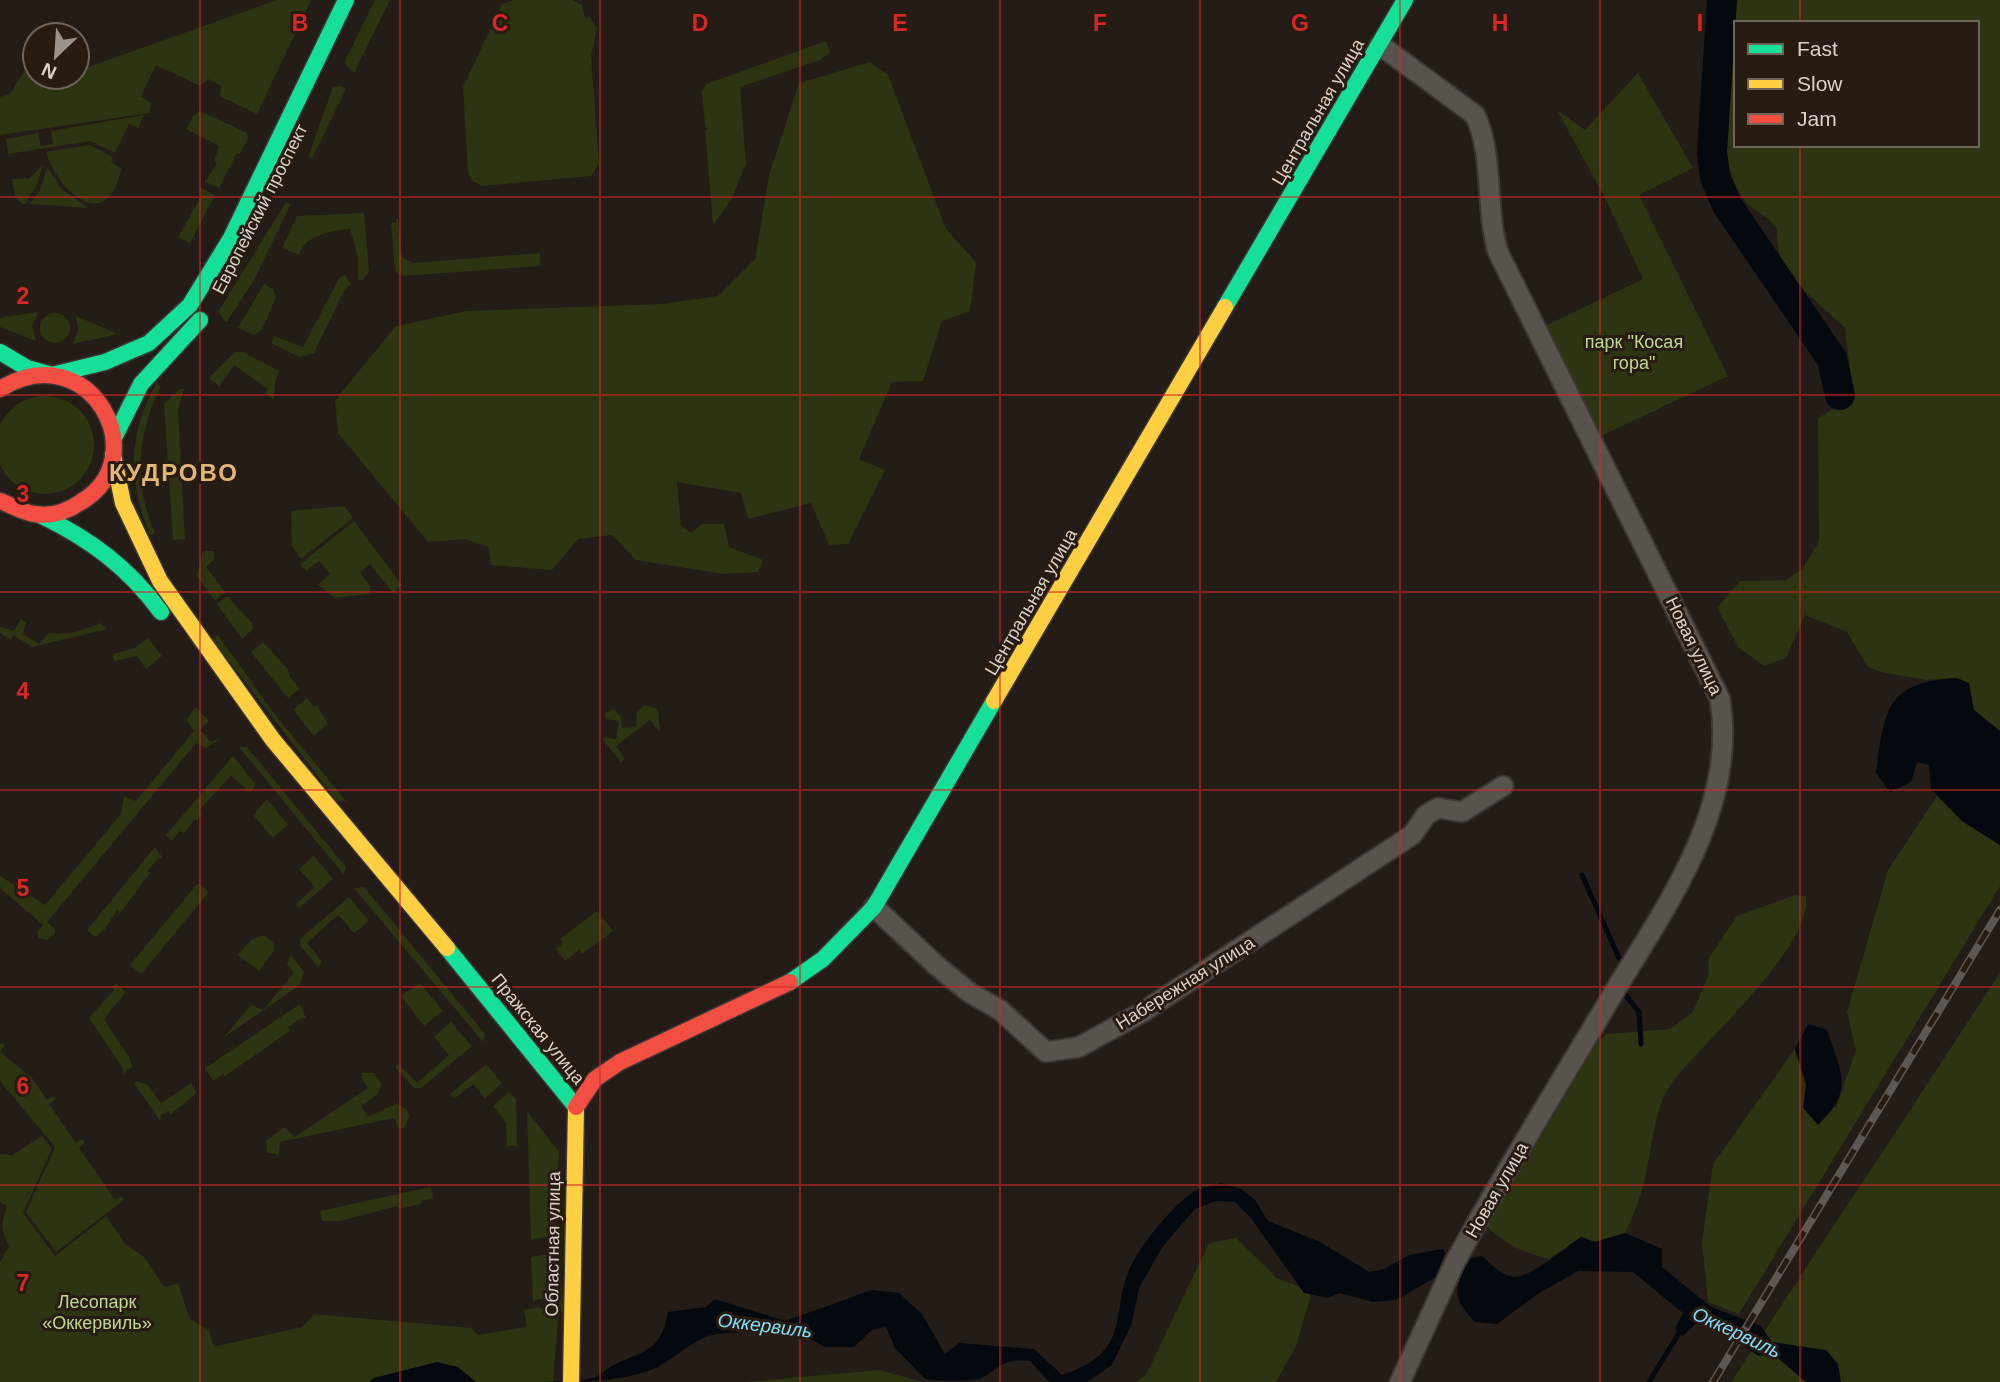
<svg xmlns="http://www.w3.org/2000/svg" width="2000" height="1382" viewBox="0 0 2000 1382" font-family="Arial,sans-serif">
<style>
.green{fill:#2c3411;fill-rule:evenodd}
.water{fill:#03090e}
.lines{fill:none;stroke-linecap:round;stroke-linejoin:round}
.stream{stroke:#03090e;stroke-width:5}
.river{stroke:#03090e;stroke-width:30}
.street-casing{stroke:#3d3734;stroke-width:23}
.fast-casing{stroke:#3d3734;stroke-width:19}
.slow-casing{stroke:#3d3734;stroke-width:19}
.jam-casing{stroke:#3d3734;stroke-width:19}
.street{stroke:#59534e;stroke-width:19}
.fast{stroke:#16e098;stroke-width:16}
.slow{stroke:#ffcf43;stroke-width:16}
.jam{stroke:#f24e42;stroke-width:16}
.rail-casing{stroke:#5e5855;stroke-width:8}
.rail{stroke:#281b12;stroke-width:5;stroke-dasharray:16;stroke-linecap:butt}
.grid{fill:none;stroke:#d62828;stroke-width:2;stroke-opacity:0.55}
.labels{text-anchor:middle;stroke-width:6;stroke-linejoin:round;paint-order:stroke}
.street-label{font-size:18px;fill:#dad1ca;stroke:#281b12}
.park-label{font-size:18px;fill:#c0d88e;stroke:#281b12}
.water-label{font-size:19px;font-style:italic;fill:#80defd;stroke:#281b12}
.district-label{font-size:24px;font-weight:bold;letter-spacing:2px;fill:#e3b773;stroke:#281b12}
.grid-label{font-size:23px;text-anchor:middle;font-weight:bold;fill:#d62828;stroke:#281b12;stroke-width:6;stroke-linejoin:round;paint-order:stroke}
</style>
<rect width="100%" height="100%" fill="#231c17"/>
<g class="green">
<path d="M277,0H311L257,114L220,96L221,86L208,79L200,86L156,65L141,96L151,103L150,113L0,135V97L10,94L30,62L40,83L58,77H77V71Z"/>
<path d="M375,0H390L354,73L344,63Z"/>
<path d="M514,0H572L582,5L585,18L590,17L597,29L591,56L599,163L591,176L482,186L471,180L468,173L463,87L502,4Z"/>
<path d="M1731,0H2000V731L1974,710L1957,678L1927,680L1880,672L1867,666L1847,632L1805,615L1786,658L1764,666L1739,648L1717,608L1740,581L1786,580L1803,568L1819,541L1818,418L1846,402L1850,371L1845,328L1783,271L1777,242V229C1767,214 1753,211 1745,201C1710,155 1728,56 1731,0ZM1736,23H1977V145H1736Z"/>
<path d="M826,41L830,52L820,60L740,87L746,164L731,200L713,225L705,130L708,129L705,126L702,92L706,84Z"/>
<path d="M870,62L888,75L946,229L976,262L970,311L942,321L923,381L892,382L859,459L885,470L848,544L829,545L811,503L748,519L741,493L677,482L681,526L691,533L702,524H724L729,547L763,560L758,572L723,574L636,560L612,535L578,539L552,570L491,565L488,547L465,539L428,542L338,433L335,400L396,326L466,311L661,304L718,296L755,259L769,175L799,83Z"/>
<path d="M1638,73L1693,168L1639,195L1728,376L1601,436L1547,325L1643,279L1605,198L1557,110L1585,130Z"/>
<path d="M341,86L346,89L312,159L308,157L333,87Z"/>
<path d="M200,111L247,133L248,138L240,154L237,153L219,188L205,182L217,163L214,161L219,146L186,129L193,116Z"/>
<path d="M144,115L138,128L129,124L115,153L90,141L8,154L6,139L38,133L41,146L53,144L51,131Z"/>
<path d="M90,145L113,157L111,161L121,169C109,235 58,193 46,152Z"/>
<path d="M43,165L37,185L25,204C13,202 14,189 12,179L30,178Z"/>
<path d="M47,167L61,188L88,208L30,204L41,188Z"/>
<path d="M201,188L215,195L190,243L178,237L199,200Z"/>
<path d="M286,202L291,204L253,282L226,323L218,312Z"/>
<path d="M364,213L369,272L363,280H358V257L350,229C332,231 306,234 299,255L282,248L297,216Z"/>
<path d="M396,219H398L402,257L413,263L540,253V266L402,276L395,271L391,223H396Z"/>
<path d="M345,275L351,284L344,291L314,353L299,357L271,343L274,336L303,347L339,278Z"/>
<path d="M264,284L273,289L276,297L262,330L254,335L238,328Z"/>
<path d="M38,312L32,326L36,341L0,327V319L4,317Z"/>
<circle cx="55" cy="328" r="15"/>
<path d="M76,316L118,334L73,344L78,329Z"/>
<path d="M235,352H243L279,371L275,382L274,400L265,393L268,389L234,365L219,386L209,378Z"/>
<path d="M156,383L161,386C137,434 133,484 155,533L150,536C128,479 127,438 156,383Z"/>
<path d="M180,389H184L178,410L185,539L173,540L164,404Z"/>
<circle cx="45" cy="445" r="49"/>
<path d="M344,506L353,518L301,559L292,546L291,511Z"/>
<path d="M354,521L402,585L393,593L370,564L360,572L371,587L369,594L335,598L318,585L330,574L319,561L306,571L300,564Z"/>
<path d="M203,551H214V559L206,567L225,592L215,601L197,576Z"/>
<path d="M227,596L252,623L253,629L242,639L217,604Z"/>
<path d="M21,619L26,623L23,634L39,644L49,633C68,636 83,630 100,623L107,629L32,647L13,635L11,640L0,633V627L14,631Z"/>
<path d="M218,635L273,712L346,801H337L212,639Z"/>
<path d="M148,638L162,656L146,669L137,656L114,661L113,654L135,648Z"/>
<path d="M263,642L288,669L289,676L300,689L288,698L251,652Z"/>
<path d="M307,698L314,707L317,705L328,724L314,736L293,710Z"/>
<path d="M644,705L658,709L660,732L650,720L616,746L625,759L621,762L603,740L604,737L616,739L619,721L606,719L605,713L614,709L621,717L622,728L636,727L637,712Z"/>
<path d="M196,707L209,721L200,730L211,742L223,737L206,748L196,743L47,922L55,929V934L47,940L39,938L37,933L43,925L0,888V876L45,905L121,814L124,796L136,801L194,731L186,720Z"/>
<path d="M239,747H247L346,867L344,875Z"/>
<path d="M233,756L256,785L250,792L231,776L199,810L202,813L197,821L194,820L184,833L180,831L172,841L166,835Z"/>
<path d="M1937,796L1962,821L2000,845V886L1739,1314L1708,1302L1702,1242L1713,1164L1795,1049L1806,1085L1836,1108L1856,1050L1847,1012L1888,870Z"/>
<path d="M267,799L288,825L273,838L253,815Z"/>
<path d="M155,847L163,858H158L148,871L150,873L120,913L117,910L105,929L95,937L87,930Z"/>
<path d="M314,856L333,879L299,908L296,904L315,887L299,869Z"/>
<path d="M198,883L209,892L141,974L130,965Z"/>
<path d="M364,887L485,1034L483,1042L354,888Z"/>
<path d="M1795,895L1806,896C1812,949 1703,1041 1671,1084C1653,1109 1652,1153 1644,1182C1640,1199 1633,1217 1625,1233L1595,1242L1581,1237L1549,1259C1524,1253 1507,1245 1487,1227L1597,1043L1607,1034L1670,1029L1693,1012L1708,976L1709,958L1737,916Z"/>
<path d="M349,897L369,921L354,933L338,915L307,943L322,962L318,967L301,947L300,939Z"/>
<path d="M597,911L613,931L582,954L579,950L565,961L556,949L563,943L560,939Z"/>
<path d="M264,935L273,942L274,951L259,971L238,955L251,940Z"/>
<path d="M291,955L304,972L300,985L223,1038L251,1005L263,1010L294,973L287,964Z"/>
<path d="M2000,973V1382H1731Z"/>
<path d="M116,983L126,992L104,1019L130,1058L132,1067L122,1074L123,1069L89,1018L114,990L112,987Z"/>
<path d="M420,983L443,1011L424,1026L401,996Z"/>
<path d="M300,1004L306,1018H302L288,1027L290,1031L225,1076L223,1074L213,1081L205,1068Z"/>
<path d="M451,1022L472,1046L421,1088H414L395,1067L398,1064L417,1083L449,1055L434,1037Z"/>
<path d="M1,1043L5,1045L0,1052L32,1078L47,1100L53,1096L55,1099L49,1104L76,1143L82,1139L85,1143L79,1148L115,1200L121,1196L124,1200L56,1252L26,1212L55,1147L0,1081V1044Z"/>
<path d="M486,1064L502,1083L485,1098L473,1084L454,1099L450,1094Z"/>
<path d="M362,1073H374L382,1084L378,1094L361,1106L368,1117L397,1103L408,1111L409,1117L404,1128L399,1129L394,1118L280,1142L279,1155L267,1153L266,1141L284,1127L295,1137L368,1088L361,1078Z"/>
<path d="M137,1081L148,1085L161,1103L191,1083L197,1093L171,1114L168,1111L161,1115L160,1121L134,1083Z"/>
<path d="M509,1092L516,1099L517,1146H507L506,1123L493,1106Z"/>
<path d="M527,1111L559,1152L555,1229L547,1237L531,1240Z"/>
<path d="M42,1136L52,1149L23,1213L55,1256L106,1216L125,1244L144,1257L164,1287L178,1284L190,1319L209,1330L212,1343L217,1346L302,1327L314,1314L471,1328L478,1335L527,1327L524,1310L539,1307L558,1319L553,1382H0V1262L9,1246C1,1227 0,1228 7,1206L0,1202V1154L12,1155Z"/>
<path d="M431,1187L433,1199L422,1200L421,1204L399,1209L397,1206L340,1221H322L320,1211Z"/>
<path d="M1236,1238L1277,1278L1312,1292L1296,1346L1276,1382H1137L1146,1375L1209,1243Z"/>
<path d="M551,1253H560L563,1313L546,1303V1298L533,1301L531,1257Z"/>
<path d="M879,1370L923,1382H746Z"/>
</g>
<g class="water">
<path d="M1957,678L1969,683L1974,710L2000,731V845L1962,821L1931,789L1929,765L1917,762L1911,782L1890,792L1876,773C1885,709 1886,682 1957,678Z"/>
<path d="M1808,1024L1827,1030C1841,1073 1855,1090 1818,1125L1803,1108L1806,1085L1795,1049Z"/>
<path d="M1221,1183L1241,1189L1255,1200L1268,1221L1320,1242L1369,1272L1384,1269L1409,1255L1443,1249L1445,1253L1436,1277L1396,1300L1373,1302L1340,1293L1328,1298L1304,1293L1251,1218L1235,1202L1216,1201L1195,1209L1163,1246L1139,1288L1132,1323L1112,1365L1087,1382H1049L1030,1361C1002,1358 1002,1367 980,1379C965,1382 941,1381 925,1379L895,1348L886,1327L872,1330L854,1347H825L798,1332L793,1334L780,1328L769,1334L761,1327C742,1335 722,1330 703,1338C687,1346 673,1358 658,1367C623,1382 582,1382 543,1382C558,1381 578,1382 593,1378C600,1376 606,1369 612,1366C643,1350 661,1353 668,1312L706,1307L715,1299L785,1321L872,1290L899,1293L922,1314L945,1354L959,1343L1034,1349L1062,1375C1138,1350 1106,1310 1134,1260C1144,1241 1177,1201 1195,1191C1202,1187 1213,1186 1221,1183Z"/>
<path d="M1625,1233L1662,1249V1267L1711,1307L1761,1326L1772,1342L1826,1350L1838,1364L1841,1382H1806L1773,1354L1759,1356L1717,1328L1697,1322L1683,1336L1675,1329L1683,1313L1633,1272L1578,1271L1536,1295L1497,1324L1475,1322C1451,1297 1455,1289 1467,1259L1482,1256C1491,1264 1502,1276 1514,1277C1530,1278 1567,1247 1581,1237L1595,1242Z"/>
<path d="M437,1362L458,1367L476,1382H369L374,1378Z"/>
</g>
<g class="lines">
<g class="stream">
<path d="M1582,875L1619,958"/>
<path d="M1622,990L1639,1012L1641,1044"/>
<path d="M1649,1382L1682,1328"/>
</g>
<path class="river" d="M1722,0L1712,152L1715,177L1727,205L1832,359L1840,395"/>
<defs>
<g id="street">
<path d="M1380,45L1475,115C1494,154 1485,208 1498,252L1720,699C1739,814 1659,915 1604,1009C1562,1079 1520,1148 1479,1219L1455,1262L1400,1382"/>
<path d="M874,907L937,966L970,993L1000,1010L1046,1052L1079,1047L1141,1013L1412,835L1426,815L1438,808L1462,812L1503,786"/>
</g>
<g id="fast">
<path d="M1225,307L1405,0"/>
<path d="M0,352L27,368L52,375L105,362L149,343L190,305L231,238L346,0"/>
<path d="M114,438L141,384L200,320"/>
<path d="M40,515C90,539 128,567 161,612"/>
<path d="M447,948L576,1107"/>
<path d="M790,982L823,959L874,907L994,701"/>
</g>
<g id="slow">
<path d="M113,455L123,503L160,581L273,740L447,948"/>
<path d="M994,701L1225,307"/>
<path d="M571,1382L576,1107"/>
</g>
<g id="jam">
<path d="M0,389C89,334 157,457 81,502C68,511 52,517 35,514C24,513 11,505 0,501"/>
<path d="M576,1107L595,1079L620,1062L790,982"/>
</g>
</defs>
<use href="#street" class="street-casing"/>
<use href="#fast" class="fast-casing"/>
<use href="#slow" class="slow-casing"/>
<use href="#jam" class="jam-casing"/>
<use href="#street" class="street"/>
<use href="#fast" class="fast"/>
<use href="#slow" class="slow"/>
<use href="#jam" class="jam"/>
<defs>
<path id="rail" d="M1713,1382L2000,910"/>
</defs>
<use href="#rail" class="rail-casing"/>
<use href="#rail" class="rail"/>
</g>
<path class="grid" d="M200,0V1382M400,0V1382M600,0V1382M800,0V1382M1000,0V1382M1200,0V1382M1400,0V1382M1600,0V1382M1800,0V23M1800,145V1382M0,197H2000M0,395H2000M0,592H2000M0,790H2000M0,987H2000M0,1185H2000"/>
<g class="labels">
<g class="street-label">
<text transform="translate(1318 112) rotate(-60)" y="6">Центральная улица</text>
<text transform="translate(260 209) rotate(-63)" y="6">Европейский проспект</text>
<text transform="translate(1031 602) rotate(-60)" y="6">Центральная улица</text>
<text transform="translate(1694 646) rotate(64)" y="6">Новая улица</text>
<text transform="translate(1185 983) rotate(-32)" y="6">Набережная улица</text>
<text transform="translate(538 1029) rotate(51)" y="6">Пражская улица</text>
<text transform="translate(1497 1190) rotate(-60)" y="6">Новая улица</text>
<text transform="translate(553 1244) rotate(-89)" y="6">Областная улица</text>
</g>
<g class="park-label">
<text x="1634" y="348">парк "Косая<tspan x="1634" dy="21">гора"</tspan></text>
<text x="97" y="1308">Лесопарк<tspan x="97" dy="21">«Оккервиль»</tspan></text>
</g>
<g class="water-label">
<text transform="translate(765 1325) rotate(7)" y="7">Оккервиль</text>
<text transform="translate(1737 1332) rotate(25)" y="7">Оккервиль</text>
</g>
<g class="district-label">
<text x="174" y="481">КУДРОВО</text>
</g>
</g>
<g class="grid-label">
<text x="300" y="31">B</text>
<text x="500" y="31">C</text>
<text x="700" y="31">D</text>
<text x="900" y="31">E</text>
<text x="1100" y="31">F</text>
<text x="1300" y="31">G</text>
<text x="1500" y="31">H</text>
<text x="1700" y="31">I</text>
<text x="23" y="304">2</text>
<text x="23" y="502">3</text>
<text x="23" y="699">4</text>
<text x="23" y="896">5</text>
<text x="23" y="1094">6</text>
<text x="23" y="1291">7</text>
</g>
<rect x="1734" y="21" width="245" height="126" fill="#281b12" stroke="#6f645c" stroke-width="2"/>
<rect x="1748" y="44" width="35" height="10" fill="#16e098" stroke="#6f645c" stroke-width="2"/>
<text x="1797" y="56" font-size="21" fill="#dad1ca">Fast</text>
<rect x="1748" y="79" width="35" height="10" fill="#ffcf43" stroke="#6f645c" stroke-width="2"/>
<text x="1797" y="91" font-size="21" fill="#dad1ca">Slow</text>
<rect x="1748" y="114" width="35" height="10" fill="#f24e42" stroke="#6f645c" stroke-width="2"/>
<text x="1797" y="126" font-size="21" fill="#dad1ca">Jam</text>
<g transform="translate(56 56) rotate(205)"><circle r="33" fill="#281b12" stroke="#6f645c" stroke-width="2"/>
<path d="M0-5L12 26L0 18L-12 26Z" fill="#9a928b"/>
<text y="-10" font-size="19" font-weight="bold" text-anchor="middle" fill="#dad1ca">N</text>
</g>
</svg>
